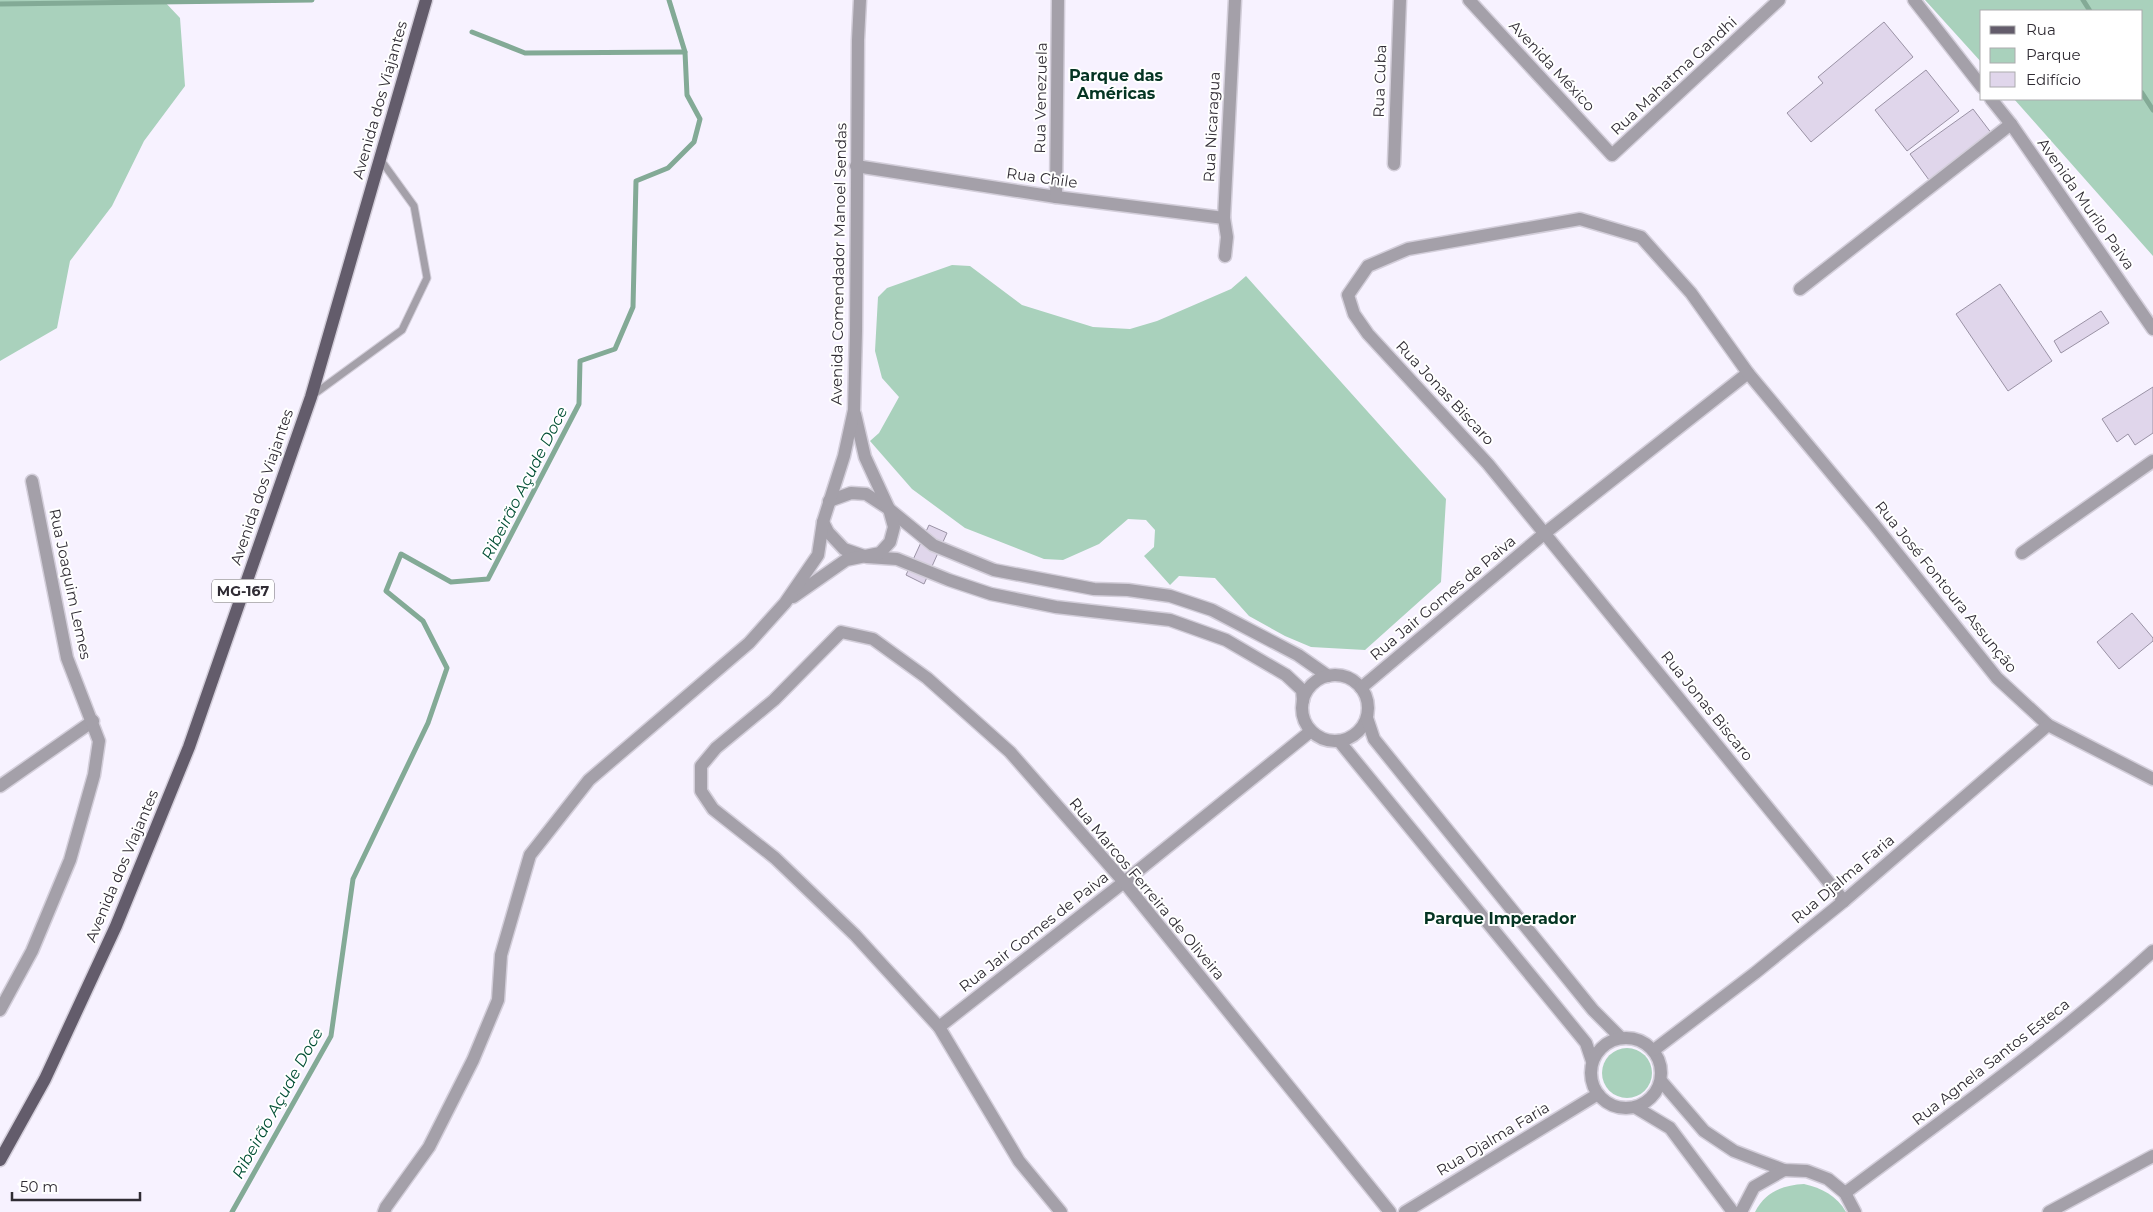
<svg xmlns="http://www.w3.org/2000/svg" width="2153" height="1212" viewBox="0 0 2153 1212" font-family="Montserrat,sans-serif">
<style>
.green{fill:#a9d1bc}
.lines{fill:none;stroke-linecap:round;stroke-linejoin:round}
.stream{stroke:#83aa96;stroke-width:5}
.building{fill:#e0d6eb;stroke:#9a92a5}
.service-casing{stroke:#d3ceda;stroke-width:9}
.minor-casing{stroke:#d3ceda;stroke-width:15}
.tertiary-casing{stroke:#d3ceda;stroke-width:15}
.primary-casing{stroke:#d3ceda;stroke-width:15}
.service{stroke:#a4a0a9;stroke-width:7}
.minor{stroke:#a4a0a9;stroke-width:12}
.tertiary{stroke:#a4a0a9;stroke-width:12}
.primary{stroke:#635c6b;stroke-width:12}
.labels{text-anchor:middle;stroke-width:4;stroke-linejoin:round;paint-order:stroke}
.shield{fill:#fff;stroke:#6e6b71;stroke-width:1}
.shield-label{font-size:14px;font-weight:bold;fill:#302c34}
.street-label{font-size:15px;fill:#302c34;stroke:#fff}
.neighbourhood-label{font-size:16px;font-weight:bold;fill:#053523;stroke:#fff}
.water-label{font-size:16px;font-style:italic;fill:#004e34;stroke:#fff}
</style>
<rect width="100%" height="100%" fill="#f7f2ff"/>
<g class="green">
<path d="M0,0H163L180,18L185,86L144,141L112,206L70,261L57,328L0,361Z"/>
<path d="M1925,0H2153V256L2014,99H2142V11H1982V63Z"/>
<path d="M952,265L970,266L1022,305L1093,327L1130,329L1157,321L1231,289L1246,276L1446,499L1441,582L1365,650L1311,647L1285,636L1249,616L1215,578L1179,576L1170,585L1144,556L1154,547L1155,530L1146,520L1128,519L1099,544L1063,560L1044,559L965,528L912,489L870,441L879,433L899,397L882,378L875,351L878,297L887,288Z"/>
<circle cx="1627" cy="1073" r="25"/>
<path d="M1804,1184C1822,1188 1837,1196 1846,1212H1755C1765,1192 1783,1185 1804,1184Z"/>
</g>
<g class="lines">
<g class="stream">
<path d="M2083,0L2090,11"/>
<path d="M0,4L312,0"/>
<path d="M472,32L525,53L685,52"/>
<path d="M2142,93L2153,110"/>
<path d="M232,1212L331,1036L353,879L428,723L447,668L423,621L386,591L401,554L451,582L488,579L579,404L580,361L615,349L633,307L636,181L668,168L694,142L700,119L687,95L685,52L669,0"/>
</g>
</g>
<g class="building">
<path d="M1884,22L1913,57L1811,142L1787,113L1823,83L1818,77Z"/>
<path d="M1926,70L1959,111L1907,151L1875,110Z"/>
<path d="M1973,109L1992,134L1929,180L1910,154Z"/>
<path d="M2000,284L2052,361L2008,391L1956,314Z"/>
<path d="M2101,311L2109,323L2061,353L2054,341Z"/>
<path d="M2153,387V433L2135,445L2128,434L2117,442L2102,419Z"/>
<path d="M929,525L947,533L924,584L906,575Z"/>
<path d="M2132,613L2153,638V641L2119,669L2097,642Z"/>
</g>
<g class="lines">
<defs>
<path id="service" d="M313,395L402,330L427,278L414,206L380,159"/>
<g id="minor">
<path d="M1469,0L1612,155L1779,0"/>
<path d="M1394,164L1400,0"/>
<path d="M856,166L1056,197L1224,218"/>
<path d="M1056,197L1058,0"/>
<path d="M1225,256L1227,237L1224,218L1235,0"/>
<path d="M1800,289L2011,124"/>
<path d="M829,501L851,493L866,494L889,509L933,545L994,570L1094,589L1128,590L1170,596L1212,610L1298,655L1328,676"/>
<path d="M823,522L828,532L844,549L867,557L897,559L949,580L991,594L1056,607L1170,620L1226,640L1286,675L1302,690L1303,701"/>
<path d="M2022,553L2153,461"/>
<path d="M793,597L846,560L880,553L890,542L894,527L889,509L865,457L855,414"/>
<circle cx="1335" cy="708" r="33"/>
<path d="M1361,688L1545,533L1748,373"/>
<path d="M1367,718L1374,739L1593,1010L1620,1037"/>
<path d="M1339,741L1586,1043L1592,1061"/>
<path d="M0,786L93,721"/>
<path d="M1844,901L1488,464L1368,334L1354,314L1348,295L1368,266L1408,249L1580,219L1641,237L1691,293L1748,373L1873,523L1997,678L2048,725L2153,779"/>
<path d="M0,1010L32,951L70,860L94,775L99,741L67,658L32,481"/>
<path d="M939,1027L1124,882L1311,731"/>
<circle cx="1626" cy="1073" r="35"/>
<path d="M1654,1050L1755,973L1844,901L2048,725"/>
<path d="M1661,1081L1704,1131L1734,1151L1760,1161L1784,1170L1807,1171L1828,1179L1845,1193L1855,1212"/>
<path d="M1635,1107L1670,1128L1733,1212"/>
<path d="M1845,1193C1949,1115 2057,1039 2153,951"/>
<path d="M384,1212L386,1207L429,1147L473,1060L498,1000L501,955L530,855L589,780L749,643L785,603L818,555L823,522L844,456L854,410L856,331L858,40L860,0"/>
<path d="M1061,1212L1019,1161L939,1027L855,935L775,858L713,809L701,791V766L716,748L774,700L841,632L873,639L927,678L1010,752L1124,882L1390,1212"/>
<path d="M1405,1212L1598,1094"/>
<path d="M1741,1212L1754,1187L1784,1170"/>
<path d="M2049,1212L2153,1156"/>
</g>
<g id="tertiary">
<path d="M1914,0L1982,87"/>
<path d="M1991,99L2011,124L2153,329"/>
</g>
<path id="primary" d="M0,1160L45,1079L116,926L189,747L311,397L426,0"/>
</defs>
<use href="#service" class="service-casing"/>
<use href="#minor" class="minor-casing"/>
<use href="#tertiary" class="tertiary-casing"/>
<use href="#primary" class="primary-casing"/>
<use href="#service" class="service"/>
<use href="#minor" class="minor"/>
<use href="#tertiary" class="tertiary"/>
<use href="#primary" class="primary"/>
</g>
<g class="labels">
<rect class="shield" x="212" y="579.5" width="62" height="23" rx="4"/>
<g class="shield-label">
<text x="243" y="596">MG-167</text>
</g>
<g class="street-label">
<text transform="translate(1552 66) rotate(47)" y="5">Avenida México</text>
<text transform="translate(1674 76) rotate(-43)" y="5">Rua Mahatma Gandhi</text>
<text transform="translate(1380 81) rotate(-88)" y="5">Rua Cuba</text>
<text transform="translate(1041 98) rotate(-89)" y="5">Rua Venezuela</text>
<text transform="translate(380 100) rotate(-74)" y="5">Avenida dos Viajantes</text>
<text transform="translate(1212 127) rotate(-87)" y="5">Rua Nicaragua</text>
<text transform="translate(1042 178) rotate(8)" y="5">Rua Chile</text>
<text transform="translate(2086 204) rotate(55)" y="5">Avenida Murilo Paiva</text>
<text transform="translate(839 264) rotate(-89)" y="5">Avenida Comendador Manoel Sendas</text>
<text transform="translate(1445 393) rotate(47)" y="5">Rua Jonas Biscaro</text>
<text transform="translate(262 487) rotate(-71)" y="5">Avenida dos Viajantes</text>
<text transform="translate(70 584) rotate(78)" y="5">Rua Joaquim Lemes</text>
<text transform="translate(1946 587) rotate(51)" y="5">Rua José Fontoura Assunção</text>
<text transform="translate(1443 598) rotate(-40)" y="5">Rua Jair Gomes de Paiva</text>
<text transform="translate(1707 706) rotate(51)" y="5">Rua Jonas Biscaro</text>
<text transform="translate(122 866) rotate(-67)" y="5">Avenida dos Viajantes</text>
<text transform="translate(1843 879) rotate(-40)" y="5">Rua Djalma Faria</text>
<text transform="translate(1147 889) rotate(50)" y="5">Rua Marcos Ferreira de Oliveira</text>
<text transform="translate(1034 932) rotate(-38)" y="5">Rua Jair Gomes de Paiva</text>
<text transform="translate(1991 1062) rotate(-38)" y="5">Rua Agnela Santos Esteca</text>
<text transform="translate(1493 1139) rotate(-31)" y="5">Rua Djalma Faria</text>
</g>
<g class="neighbourhood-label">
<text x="1116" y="81">Parque das<tspan x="1116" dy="18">Américas</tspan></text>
<text x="1500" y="924">Parque Imperador</text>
</g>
<g class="water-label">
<text transform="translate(524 483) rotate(-63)" y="6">Ribeirão Açude Doce</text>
<text transform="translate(277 1103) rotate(-61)" y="6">Ribeirão Açude Doce</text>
</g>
</g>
<rect x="1980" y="10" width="162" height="90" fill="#ffffff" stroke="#acabae"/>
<rect x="1990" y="26" width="25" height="8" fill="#635c6b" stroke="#acabae"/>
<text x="2026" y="35" font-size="15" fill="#302c34">Rua</text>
<rect x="1990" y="48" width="25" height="15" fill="#a9d1bc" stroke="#acabae"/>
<text x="2026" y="60" font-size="15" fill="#302c34">Parque</text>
<rect x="1990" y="72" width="25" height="15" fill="#e0d6eb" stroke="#acabae"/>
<text x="2026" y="85" font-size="15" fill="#302c34">Edifício</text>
<path d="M12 1192v8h128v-8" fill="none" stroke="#302c34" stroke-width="2.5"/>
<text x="20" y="1192" font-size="15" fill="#302c34" stroke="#ffffff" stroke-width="4" paint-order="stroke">50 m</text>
</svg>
